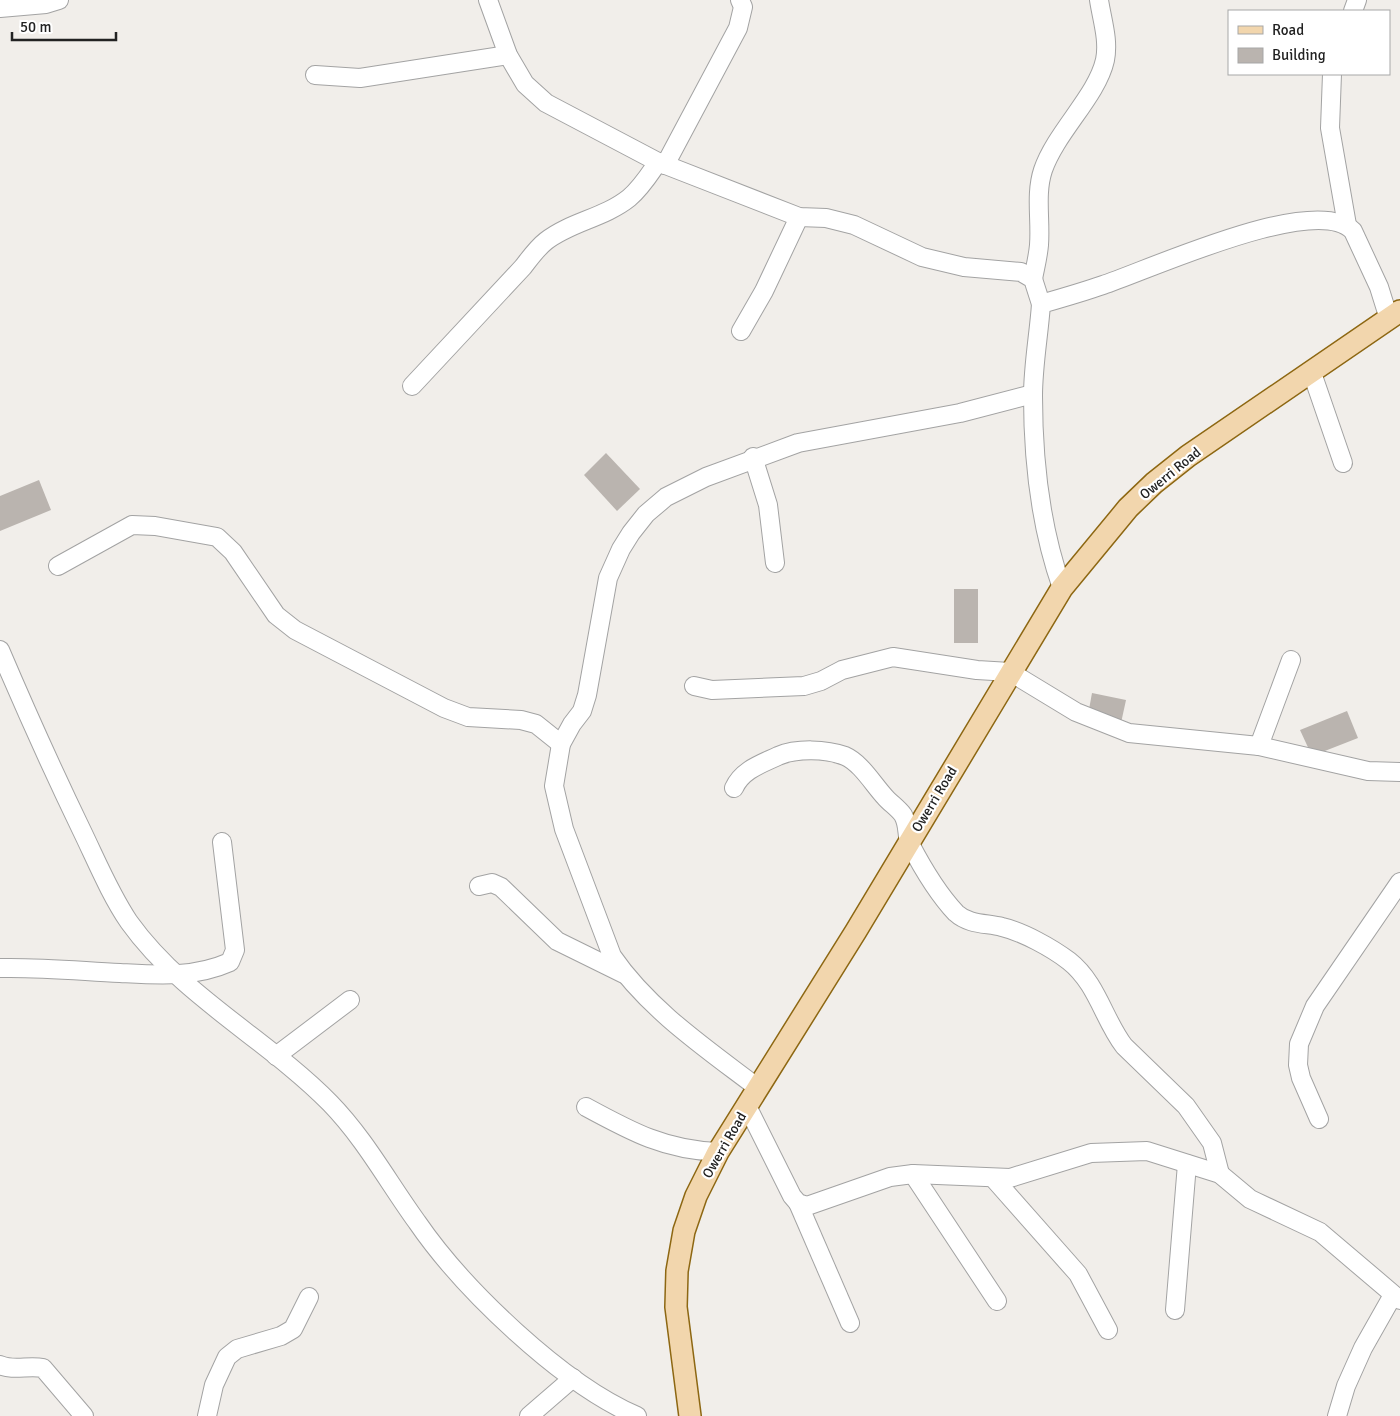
<svg xmlns="http://www.w3.org/2000/svg" width="1400" height="1416" viewBox="0 0 1400 1416" font-family="Signika,sans-serif">
<style>
.building{fill:#bab4af}
.lines{fill:none;stroke-linecap:round;stroke-linejoin:round}
.minor-casing{stroke:#a3a3a3;stroke-width:20}
.major-casing{stroke:#8d6712;stroke-width:24}
.minor{stroke:#fff;stroke-width:18}
.major{stroke:#f2d6ad;stroke-width:21}
.labels{text-anchor:middle;stroke-width:4.5;stroke-linejoin:round;paint-order:stroke}
.street-label{font-size:14px;fill:#222;stroke:#fff}
</style>
<rect width="100%" height="100%" fill="#f1eeea"/>
<g class="building">
<path d="M606,453L640,489L617,511L584,475Z"/>
<path d="M39,480L51,510L0,531V496Z"/>
<rect x="954" y="589" width="24" height="54"/>
<path d="M1092,693L1126,700L1121,723L1088,715Z"/>
<path d="M1347,711L1358,738L1312,756L1300,730Z"/>
</g>
<g class="lines">
<defs>
<g id="minor">
<path d="M488,0L508,55L525,84L546,103L658,162L799,217L826,218L854,225L922,257L964,267L1021,272L1033,279L1041,304"/>
<path d="M0,8L46,4L59,0"/>
<path d="M1353,11L1357,0"/>
<path d="M1332,74L1330,128L1347,225"/>
<path d="M315,75L360,78L508,55"/>
<path d="M665,165L738,28L743,7L740,0"/>
<path d="M1033,279C1035,268 1038,257 1039,245C1041,220 1035,194 1043,170C1056,132 1097,96 1105,60C1109,40 1102,20 1099,0"/>
<path d="M741,331L764,291L799,217"/>
<path d="M1312,373L1343,463"/>
<path d="M412,386L523,267C530,258 537,248 546,241C570,222 604,218 629,198C641,188 649,175 658,162"/>
<path d="M753,457L768,505L775,563"/>
<path d="M58,566L132,525L155,526L217,537L233,552L276,615L295,630L444,708L468,717L521,720L536,724L561,744"/>
<path d="M1062,588C1040,526 1033,462 1033,396C1033,365 1039,334 1041,304C1062,298 1083,292 1103,285C1149,270 1316,192 1353,231L1379,287L1389,319"/>
<path d="M0,650C26,711 53,771 82,831C97,862 110,894 129,922C182,996 267,1039 330,1103C365,1139 388,1182 417,1222C463,1289 562,1384 637,1416"/>
<path d="M694,686L712,690L804,686L821,681L842,670L893,657L977,670L1010,672L1076,712L1129,733L1259,746L1368,771L1400,772"/>
<path d="M1259,746L1291,660"/>
<path d="M734,788C742,770 761,764 778,756C797,748 826,749 845,756C861,763 873,784 885,797C890,803 898,808 903,815C909,825 906,835 910,844C922,867 938,894 956,913C969,925 987,923 1002,927C1023,932 1052,948 1069,961C1097,983 1104,1020 1124,1046L1186,1106L1212,1143L1220,1174"/>
<path d="M479,886L492,883L501,887L557,941L624,974"/>
<path d="M0,968C40,967 80,971 120,973C158,975 194,978 230,962L235,950L222,842"/>
<path d="M276,1056L350,1000"/>
<path d="M758,1088C707,1049 649,1010 612,956L564,829L554,786L561,744L572,724L582,711L587,695L608,578L621,549L631,533L646,514L666,497L706,477L798,443L960,413L1033,394"/>
<path d="M747,1106L792,1196L798,1203L807,1206L890,1177L913,1174L1010,1178L1091,1153L1147,1151L1220,1174L1250,1199L1320,1232L1400,1300"/>
<path d="M586,1107C632,1132 665,1150 718,1152"/>
<path d="M1319,1119L1301,1078L1298,1065L1299,1044L1315,1006L1400,882"/>
<path d="M913,1174L997,1301"/>
<path d="M994,1179L1078,1274L1108,1330"/>
<path d="M798,1203L850,1323"/>
<path d="M1175,1310L1187,1164"/>
<path d="M0,1365C13,1371 29,1365 43,1368L84,1416"/>
<path d="M207,1416L214,1385L227,1357L237,1349L281,1336L293,1329L309,1297"/>
<path d="M529,1416L573,1378"/>
<path d="M1337,1416L1346,1386L1363,1348L1393,1295"/>
</g>
<path id="major" d="M690,1416L676,1307L677,1271L684,1231L696,1196L718,1152L856,931L1062,588L1128,508L1154,483L1188,456L1400,311"/>
</defs>
<use href="#minor" class="minor-casing"/>
<use href="#major" class="major-casing"/>
<use href="#minor" class="minor"/>
<use href="#major" class="major"/>
</g>
<g class="labels">
<g class="street-label">
<text transform="translate(1170 473) rotate(-39)" y="5">Owerri Road</text>
<text transform="translate(934 799) rotate(-59)" y="5">Owerri Road</text>
<text transform="translate(724 1145) rotate(-60)" y="5">Owerri Road</text>
</g>
</g>
<rect x="1228" y="10" width="162" height="65" fill="#ffffff" stroke="#a7a7a7"/>
<rect x="1238" y="26" width="25" height="8" fill="#f2d6ad" stroke="#a7a7a7"/>
<text x="1272" y="35" font-size="15" fill="#222222">Road</text>
<rect x="1238" y="48" width="25" height="15" fill="#bab4af" stroke="#a7a7a7"/>
<text x="1272" y="60" font-size="15" fill="#222222">Building</text>
<path d="M12 32v8h104v-8" fill="none" stroke="#222222" stroke-width="2.5"/>
<text x="20" y="32" font-size="15" fill="#222222" stroke="#ffffff" stroke-width="4" paint-order="stroke">50 m</text>
</svg>
